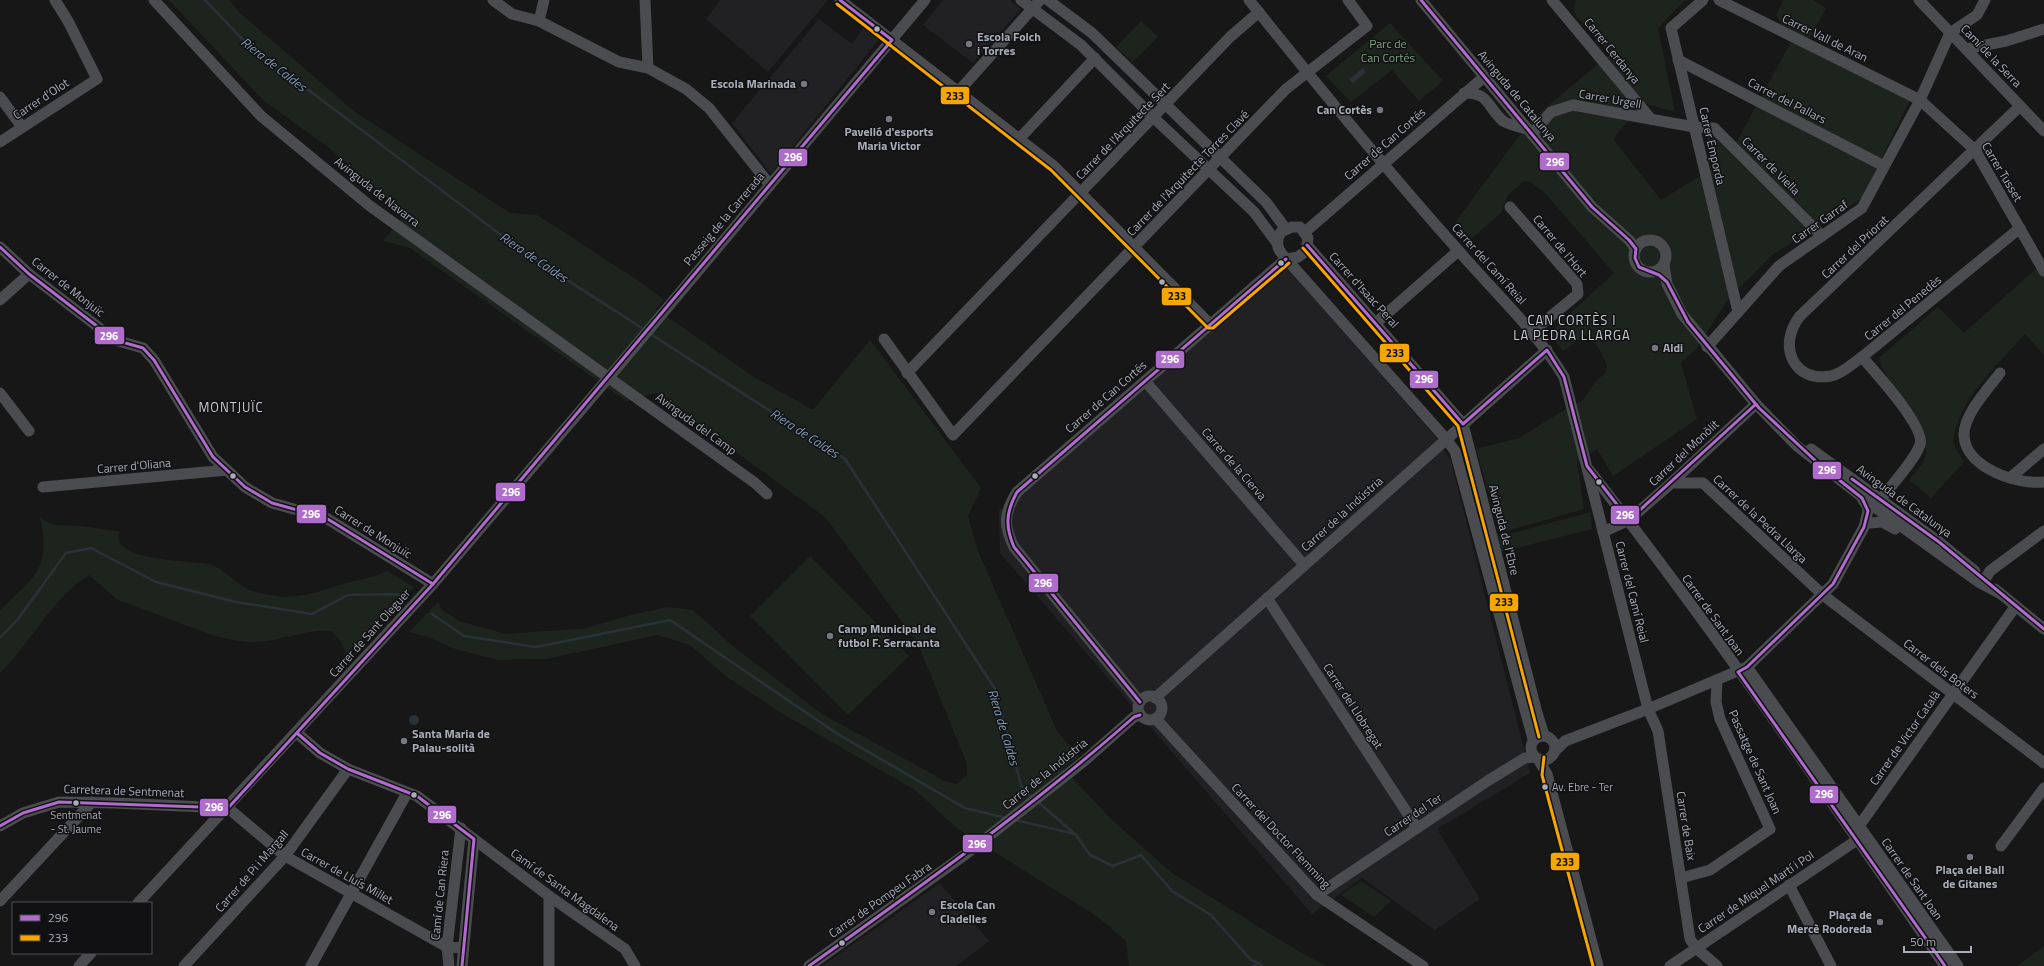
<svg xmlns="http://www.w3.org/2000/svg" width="2044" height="966" viewBox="0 0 2044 966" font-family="'Titillium Web',sans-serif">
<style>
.built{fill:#212123}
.green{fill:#1d241e}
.water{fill:#2a3239}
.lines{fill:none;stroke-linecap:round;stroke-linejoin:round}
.stream{stroke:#2a3239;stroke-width:2.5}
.minor{stroke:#4b4c50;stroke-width:11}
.bus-1-casing{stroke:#111113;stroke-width:6}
.bus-2-casing{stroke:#111113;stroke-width:6}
.bus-1{stroke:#b06ccc;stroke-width:3}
.bus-2{stroke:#f7a600;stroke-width:3}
.bus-dot{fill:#a8adb8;stroke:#111113;stroke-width:1.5}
.poi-dot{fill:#757880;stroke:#111113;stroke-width:1.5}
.labels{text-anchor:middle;stroke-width:3;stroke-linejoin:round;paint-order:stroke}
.bus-label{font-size:11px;fill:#a8adb8;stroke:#111113;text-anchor:start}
.poi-label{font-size:12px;font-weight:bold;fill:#a8adb8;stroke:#111113;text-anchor:start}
.street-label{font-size:12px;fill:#a8adb8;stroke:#111113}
.park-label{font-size:12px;fill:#7fa381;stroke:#111113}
.water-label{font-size:13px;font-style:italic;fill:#7f9bb3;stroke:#111113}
.neighbourhood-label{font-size:13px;letter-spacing:1px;fill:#c9ccd4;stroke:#111113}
.line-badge{stroke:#111113;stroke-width:1.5}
.badge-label{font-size:11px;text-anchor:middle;font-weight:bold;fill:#fff}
.pale-badge-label{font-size:11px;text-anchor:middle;font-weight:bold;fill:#111}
</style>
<rect width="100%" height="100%" fill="#171717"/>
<g class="built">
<path d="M720,0H828L768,72L706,19Z"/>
<path d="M943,0H1010L1021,9L973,63L923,25Z"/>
<path d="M819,19L852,44L863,28L880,38L771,174L732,123Z"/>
<path d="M1285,265L1435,436L1451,461L1530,773L1437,829L1480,899L1435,930L1362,878L1312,914L1000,553L999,511Z"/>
<path d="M940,883L989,941L956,966H822Z"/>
</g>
<g class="green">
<path d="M169,0H229L240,13L355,112L510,213L537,215L642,283L664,300L656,309L754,377L813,410L870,340L981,488L968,516L978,551L1057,731L1079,757L1063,768L1112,820L1172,873L1298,951L1326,966H1129L1126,941L1098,917L958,829L915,790L778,711L728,678L690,645L658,635L546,659L499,660L458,650L428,637L409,632L438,602L442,610L459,621L506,634L587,628L627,616L667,607L693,610L734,647L822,714L947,782L957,784L967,775V764L918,644L826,518L656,393L626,401L410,248L383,241L405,214L328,147L264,101Z"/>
<path d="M1577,0H1685L1658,28L1675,112L1643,103L1613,139L1661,200L1716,166L1703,125L1736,143L1791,42L1776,15L1783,0H1813L1826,8L1805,47L1910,100L1862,198L1772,255L1726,302L1697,348L1681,363L1697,419L1613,476L1597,449L1577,462L1584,509L1500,533L1476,449L1519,438L1559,413L1583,400L1595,382L1605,373L1607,366C1602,355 1598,342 1586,335L1563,351L1549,333L1614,273L1546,194L1531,182L1524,181L1508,195L1501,213L1471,239L1454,224L1531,120L1610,54L1577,17C1573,11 1572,6 1577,0Z"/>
<path d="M1141,21L1158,37L1133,62L1116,47Z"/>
<path d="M1390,23L1443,81L1419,101L1392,70L1351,102L1326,76Z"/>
<path d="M2039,266L2044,277V355L2025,334C1998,365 1956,401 1953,444L1964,462L1931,498L1909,480C1914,474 1921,467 1924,460C1936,420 1888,392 1879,358L1938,307L1964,333Z"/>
<path d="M1591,512L1592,529L1501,552L1498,537Z"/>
<path d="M40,517C55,529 62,524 79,526C93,527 107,530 120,532L118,536C120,562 188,560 208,564C225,568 234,583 249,590C258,593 269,595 279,596C305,599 328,588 353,581C365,578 376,577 387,571L414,587L347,654L340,640L331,631C310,629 288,638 267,641C249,644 232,640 215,636L118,600L89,575C51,599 32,642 0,673V610C35,576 51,570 40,517Z"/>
<path d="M810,556L909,656L848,715L750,616Z"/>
<path d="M1361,881L1391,901L1374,917L1341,895Z"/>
<path d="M2044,946V966H2017Z"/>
</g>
<g class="water">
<path d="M1363,68L1366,72L1353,83L1349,79Z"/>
<circle cx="414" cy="720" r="5"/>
</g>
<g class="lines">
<g class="stream">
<path d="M205,0L246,43L525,253L645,330"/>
<path d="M649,333L845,459L995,689L1022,788L1033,798"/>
<path d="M432,614L464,636L536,647L670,620L836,733L965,808L1006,818"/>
<path d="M0,638L18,619L66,553L91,548L156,582L236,602L312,614L348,595L394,594L408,597"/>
<path d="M1037,801L1076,835L1090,855L1113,866L1141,855L1172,891L1211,915L1251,960L1259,963L1262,966"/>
<path d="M1015,820L1075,834"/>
<path d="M1253,966L1259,963"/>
</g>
<g class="minor">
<path d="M154,0L261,116L370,206L755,483L767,494"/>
<path d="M493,0L512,14L539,21L619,62L648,68L686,89L709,108L770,185"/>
<path d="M645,0L648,68"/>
<path d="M840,0L1054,166L1210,324"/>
<path d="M1021,0L1081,45L1154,118L1254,212L1277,243"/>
<path d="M1048,0L1092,33L1266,202L1286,229"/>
<path d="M1249,0C1317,85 1386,169 1458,250C1494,292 1535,329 1564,377L1648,709L1658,731L1690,939L1696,948L1717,966"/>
<path d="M1421,0L1592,207L1629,240L1636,249"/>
<path d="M1552,0L1651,119"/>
<path d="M1703,0L1671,28L1738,312"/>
<path d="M1719,0L1920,100L1975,150L2044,271"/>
<path d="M1919,0L2044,131"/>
<path d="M539,21L544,0"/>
<path d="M1966,49L2006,41L2044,29"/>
<path d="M1678,60L1884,166"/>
<path d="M958,92L1040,0"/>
<path d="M1464,93C1489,92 1487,107 1503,121C1509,125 1520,127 1527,129"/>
<path d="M0,97L22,127"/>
<path d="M1532,134L1551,112L1573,105L1694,127L1714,128L1822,236"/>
<path d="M1019,139L1095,58"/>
<path d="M0,142L97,79L68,21L55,0"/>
<path d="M1510,207L1577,284L1578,294L1533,331"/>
<path d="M1305,232L1484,77"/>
<circle cx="1650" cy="256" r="16"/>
<path d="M1307,245L1463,424L1537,713L1544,735"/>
<path d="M0,247L29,274L115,340L143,348L154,360L213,457L245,487L272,503L326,518L433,584"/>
<path d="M1286,259L1298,257L1306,251L1308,238L1300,227H1292L1281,232C1276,240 1276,247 1282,254L1446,439L1455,451L1533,739"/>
<path d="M1664,265L1667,284L1682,314L1756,404L1797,446L1876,508L1980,583L1999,593"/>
<path d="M0,300L29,274"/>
<path d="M1376,323L1458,251"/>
<path d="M884,339L953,435L1286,89L1367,26L1348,0"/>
<path d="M1707,347L1779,266L1862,208L1920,100L1950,33L1977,15L1985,0"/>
<path d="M1862,357C1853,363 1842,374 1831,376C1793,383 1777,345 1800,316L2020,106"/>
<path d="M907,373L1230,37L1259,12"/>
<path d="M2000,373C1988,389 1963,415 1964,436C1966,468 2017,485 2044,482"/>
<path d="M1145,381L1304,565"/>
<path d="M0,393L29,431"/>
<path d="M1811,449L1939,542L1975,571"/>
<path d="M1589,470C1715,630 1829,799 1945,966"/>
<path d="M2010,478L2044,449"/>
<path d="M1672,483H1703L1823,595L2044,763"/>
<path d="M43,487L227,470"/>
<path d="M1890,513L1881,505L1880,500C1891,486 1914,461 1920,445C1926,427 1875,372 1862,357L2020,228"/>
<path d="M1870,523L1882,522L1895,529"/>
<path d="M1603,532L1629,520L1669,485L1756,404"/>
<path d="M1985,579L1990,571L2044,531"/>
<path d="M1995,589L2044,629"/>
<path d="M1267,598L1417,828"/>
<path d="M1747,667L1958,966"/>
<circle cx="1150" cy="708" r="12"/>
<path d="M1155,698L1547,350"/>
<path d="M1140,702L1014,547C1003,525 1004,513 1017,492L1286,259"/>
<path d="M1156,719L1317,895L1423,966"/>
<path d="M297,733L320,753L348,769L417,796L549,896L625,949L635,966"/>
<circle cx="1543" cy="748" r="12"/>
<path d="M1554,752L1565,741L1648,709L1747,667L1833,584L1864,527L1868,511L1867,506L1863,500"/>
<path d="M1538,759L1547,774L1598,966"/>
<path d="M228,808L285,856L447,947L463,948"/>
<path d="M0,826L23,813L59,802L114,803L228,808"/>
<path d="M2001,846L2044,788"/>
<path d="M1681,878L1710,870L1770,829L1720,719L1716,702L1717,681"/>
<path d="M1789,885L1831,966"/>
<path d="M1317,895L1489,780L1525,758L1534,757"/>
<path d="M0,901L92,802"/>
<path d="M138,903L433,584L621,363L925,0"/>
<path d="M79,966L91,953"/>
<path d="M184,966L285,856L348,769"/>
<path d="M311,966L407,793"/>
<path d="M449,966L447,947L461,828"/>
<path d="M462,966L474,839"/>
<path d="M549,966V896"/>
<path d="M809,966L966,854L1083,762L1134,717L1140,715"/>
<path d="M1670,966L1857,840L1859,826L2015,607"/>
</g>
<defs>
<g id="bus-1">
<path d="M1421,0L1592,207L1629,240L1636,249L1635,258L1639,267L1659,275L1667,282L1688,322L1759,408L1819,464L1862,498L1868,511L1864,527L1833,584L1747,667L1738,672L1945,966"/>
<path d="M1307,245L1463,424L1547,350L1564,377L1587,466L1629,520L1756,404"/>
<path d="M0,247L29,274L115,340L143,348L154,360L213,457L245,487L272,503L326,518L433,584"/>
<path d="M1852,479L1939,542L2044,629"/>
<path d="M1140,702L1014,547C1005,526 1006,512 1017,492L1286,259"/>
<path d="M297,733L320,753L348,769L417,796L474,839L462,966"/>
<path d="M0,826L23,813L59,802L228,808L433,584L892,40L840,0"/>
<path d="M809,966C920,887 1031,808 1134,717L1140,715"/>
</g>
<g id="bus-2">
<path d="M837,4L1051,170L1208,328H1213L1289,263"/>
<path d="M1303,248L1458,426L1539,737"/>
<path d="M1544,757L1542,775L1593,966"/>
</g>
</defs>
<use href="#bus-1" class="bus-1-casing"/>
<use href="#bus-2" class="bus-2-casing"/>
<use href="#bus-1" class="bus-1"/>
<use href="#bus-2" class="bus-2"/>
</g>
<g class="bus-dot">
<circle cx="877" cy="29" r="3.5"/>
<circle cx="1281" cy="263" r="3.5"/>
<circle cx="1162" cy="282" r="3.5"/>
<circle cx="233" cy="476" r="3.5"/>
<circle cx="1035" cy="476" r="3.5"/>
<circle cx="1599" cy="482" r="3.5"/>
<circle cx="1545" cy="787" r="3.5"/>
<circle cx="414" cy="795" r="3.5"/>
<circle cx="76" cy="803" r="3.5"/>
<circle cx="842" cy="943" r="3.5"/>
</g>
<g class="poi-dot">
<circle cx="969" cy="44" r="4"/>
<circle cx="804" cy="84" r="4"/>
<circle cx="1380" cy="110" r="4"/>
<circle cx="889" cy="119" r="4"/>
<circle cx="1655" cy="348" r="4"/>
<circle cx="830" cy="636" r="4"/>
<circle cx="404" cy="741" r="4"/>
<circle cx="1970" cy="857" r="4"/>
<circle cx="932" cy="912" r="4"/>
<circle cx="1880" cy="922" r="4"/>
</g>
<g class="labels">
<g class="bus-label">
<text x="1552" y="791">Av. Ebre - Ter</text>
<text x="76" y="819" text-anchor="middle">Sentmenat<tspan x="76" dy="14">- St. Jaume</tspan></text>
</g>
<g class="poi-label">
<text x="977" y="41">Escola Folch<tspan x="977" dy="14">i Torres</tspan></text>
<text x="796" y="88" text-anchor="end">Escola Marinada</text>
<text x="1372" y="114" text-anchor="end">Can Cortès</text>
<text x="889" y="136" text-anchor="middle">Pavelló d'esports<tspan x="889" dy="14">Maria Victor</tspan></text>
<text x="1663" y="352">Aldi</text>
<text x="838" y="633">Camp Municipal de<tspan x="838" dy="14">futbol F. Serracanta</tspan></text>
<text x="412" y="738">Santa Maria de<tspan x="412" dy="14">Palau-solità</tspan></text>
<text x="1970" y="874" text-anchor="middle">Plaça del Ball<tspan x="1970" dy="14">de Gitanes</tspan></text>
<text x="940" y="909">Escola Can<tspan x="940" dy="14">Cladelles</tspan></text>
<text x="1872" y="919" text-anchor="end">Plaça de<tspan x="1872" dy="14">Mercè Rodoreda</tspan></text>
</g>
<g class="street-label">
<text transform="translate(1825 38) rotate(26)" y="4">Carrer Vall de Aran</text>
<text transform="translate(1612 51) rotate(51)" y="4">Carrer Cerdanya</text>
<text transform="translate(1991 56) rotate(46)" y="4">Camí de la Serra</text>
<text transform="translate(1517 96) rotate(50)" y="4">Avinguda de Catalunya</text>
<text transform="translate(41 99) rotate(-33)" y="4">Carrer d'Olot</text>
<text transform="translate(1610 99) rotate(10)" y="4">Carrer Urgell</text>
<text transform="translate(1787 101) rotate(27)" y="4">Carrer del Pallars</text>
<text transform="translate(1123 131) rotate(-46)" y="4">Carrer de l'Arquitecte Sert</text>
<text transform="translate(1385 144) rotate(-41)" y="4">Carrer de Can Cortés</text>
<text transform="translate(1712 146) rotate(77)" y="4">Carrer Emporda</text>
<text transform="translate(1771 166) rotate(45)" y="4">Carrer de Viella</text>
<text transform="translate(2002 172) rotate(59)" y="4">Carrer Tusset</text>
<text transform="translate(1188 173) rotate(-46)" y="4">Carrer de l'Arquitecte Torres Clavé</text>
<text transform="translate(377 192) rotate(38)" y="4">Avinguda de Navarra</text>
<text transform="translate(724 219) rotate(-50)" y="4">Passeig de la Carrerada</text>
<text transform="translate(1820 222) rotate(-35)" y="4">Carrer Garraf</text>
<text transform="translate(1560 246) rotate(50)" y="4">Carrer de l'Hort</text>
<text transform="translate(1855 247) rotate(-43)" y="4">Carrer del Priorat</text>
<text transform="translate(1489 264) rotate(48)" y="4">Carrer del Camí Reial</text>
<text transform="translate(68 287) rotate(38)" y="4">Carrer de Monjuïc</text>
<text transform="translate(1364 290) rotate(48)" y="4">Carrer d'Isaac Peral</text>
<text transform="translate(1903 308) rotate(-39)" y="4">Carrer del Penedès</text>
<text transform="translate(1106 397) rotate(-41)" y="4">Carrer de Can Cortés</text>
<text transform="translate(696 424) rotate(36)" y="4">Avinguda del Camp</text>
<text transform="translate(1684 453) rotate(-43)" y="4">Carrer del Monòlit</text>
<text transform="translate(1234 464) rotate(49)" y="4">Carrer de la Cierva</text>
<text transform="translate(134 466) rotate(-5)" y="4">Carrer d'Oliana</text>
<text transform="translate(1904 501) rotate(36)" y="4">Avinguda de Catalunya</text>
<text transform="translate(1342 514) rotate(-42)" y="4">Carrer de la Indústria</text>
<text transform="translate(1760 519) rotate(43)" y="4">Carrer de la Pedra Llarga</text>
<text transform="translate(1504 530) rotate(76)" y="4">Avinguda de l'Ebre</text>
<text transform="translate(373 532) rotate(32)" y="4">Carrer de Monjuïc</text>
<text transform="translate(1632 592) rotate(76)" y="4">Carrer del Camí Reial</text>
<text transform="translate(1713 615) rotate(54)" y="4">Carrer de Sant Joan</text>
<text transform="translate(370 633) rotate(-48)" y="4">Carrer de Sant Oleguer</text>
<text transform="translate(1941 669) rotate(37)" y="4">Carrer dels Boters</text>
<text transform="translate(1353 706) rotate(57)" y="4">Carrer del Llobregat</text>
<text transform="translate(1905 738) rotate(-55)" y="4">Carrer de Victor Català</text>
<text transform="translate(1755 762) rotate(66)" y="4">Passatge de Sant Joan</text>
<text transform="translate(1045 774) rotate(-39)" y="4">Carrer de la Indústria</text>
<text transform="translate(124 791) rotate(2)" y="4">Carretera de Sentmenat</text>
<text transform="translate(1413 815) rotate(-34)" y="4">Carrer del Ter</text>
<text transform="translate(1686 826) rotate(81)" y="4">Carrer de Baix</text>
<text transform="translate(1281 836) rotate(47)" y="4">Carrer del Doctor Flemming</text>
<text transform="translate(252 871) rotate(-49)" y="4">Carrer de Pi i Margall</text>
<text transform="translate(347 876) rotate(29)" y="4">Carrer de Lluís Millet</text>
<text transform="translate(1912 879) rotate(55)" y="4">Carrer de Sant Joan</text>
<text transform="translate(565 890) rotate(36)" y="4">Camí de Santa Magdalena</text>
<text transform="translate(1756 892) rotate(-34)" y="4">Carrer de Miquel Martí i Pol</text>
<text transform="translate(440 895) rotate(-84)" y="4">Camí de Can Riera</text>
<text transform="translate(880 900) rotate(-35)" y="4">Carrer de Pompeu Fabra</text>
</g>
<g class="park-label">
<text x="1388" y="48">Parc de<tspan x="1388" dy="14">Can Cortés</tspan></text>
</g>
<g class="water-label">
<text transform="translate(274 64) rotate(38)" y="5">Riera de Caldes</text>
<text transform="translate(534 257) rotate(34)" y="5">Riera de Caldes</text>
<text transform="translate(805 433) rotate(33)" y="5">Riera de Caldes</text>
<text transform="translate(1004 727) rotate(73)" y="5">Riera de Caldes</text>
</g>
<g class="neighbourhood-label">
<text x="1572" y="325">CAN CORTÈS I<tspan x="1572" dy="15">LA PEDRA LLARGA</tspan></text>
<text x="231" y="412">MONTJUÏC</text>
</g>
</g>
<g class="line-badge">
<rect x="940" y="86" width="30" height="19" rx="4" fill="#f7a600"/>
<rect x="778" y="148" width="30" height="19" rx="4" fill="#b06ccc"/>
<rect x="1539" y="152" width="31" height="19" rx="4" fill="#b06ccc"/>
<rect x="1161" y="287" width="31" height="19" rx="4" fill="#f7a600"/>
<rect x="94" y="326" width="31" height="19" rx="4" fill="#b06ccc"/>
<rect x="1379" y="343" width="31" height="20" rx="4" fill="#f7a600"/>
<rect x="1155" y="350" width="30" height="19" rx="4" fill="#b06ccc"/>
<rect x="1409" y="370" width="30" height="19" rx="4" fill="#b06ccc"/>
<rect x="1812" y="461" width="30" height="19" rx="4" fill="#b06ccc"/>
<rect x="495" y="482" width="31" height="20" rx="4" fill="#b06ccc"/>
<rect x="296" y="504" width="31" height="20" rx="4" fill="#b06ccc"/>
<rect x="1610" y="505" width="30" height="20" rx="4" fill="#b06ccc"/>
<rect x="1028" y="573" width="31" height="20" rx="4" fill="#b06ccc"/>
<rect x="1489" y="593" width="30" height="19" rx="4" fill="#f7a600"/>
<rect x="1809" y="785" width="30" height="19" rx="4" fill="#b06ccc"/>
<rect x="199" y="798" width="30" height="19" rx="4" fill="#b06ccc"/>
<rect x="427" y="805" width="30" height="19" rx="4" fill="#b06ccc"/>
<rect x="962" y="834" width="31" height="19" rx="4" fill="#b06ccc"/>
<rect x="1550" y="852" width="30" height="19" rx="4" fill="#f7a600"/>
</g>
<g class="badge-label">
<text x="793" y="161">296</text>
<text x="1555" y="166">296</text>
<text x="109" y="340">296</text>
<text x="1170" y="363">296</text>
<text x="1424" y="383">296</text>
<text x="1827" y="474">296</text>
<text x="511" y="496">296</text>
<text x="311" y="518">296</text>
<text x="1625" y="519">296</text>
<text x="1043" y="587">296</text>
<text x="1824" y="798">296</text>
<text x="214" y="811">296</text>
<text x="442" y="819">296</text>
<text x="977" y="848">296</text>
</g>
<g class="pale-badge-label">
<text x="955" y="100">233</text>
<text x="1177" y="300">233</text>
<text x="1395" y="357">233</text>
<text x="1504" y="606">233</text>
<text x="1565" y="866">233</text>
</g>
<rect x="12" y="902" width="140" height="52" fill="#111113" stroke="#4d4f55"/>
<rect x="20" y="915" width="20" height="6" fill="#b06ccc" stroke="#4d4f55"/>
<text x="48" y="922" font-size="12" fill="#a8adb8">296</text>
<rect x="20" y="935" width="20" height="6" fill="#f7a600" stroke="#4d4f55"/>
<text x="48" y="942" font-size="12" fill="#a8adb8">233</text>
<path d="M1904 946v6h67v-6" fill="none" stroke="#a8adb8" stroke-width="2"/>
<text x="1910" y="946" font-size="12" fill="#a8adb8" stroke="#111113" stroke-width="3" paint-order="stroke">50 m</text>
</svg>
